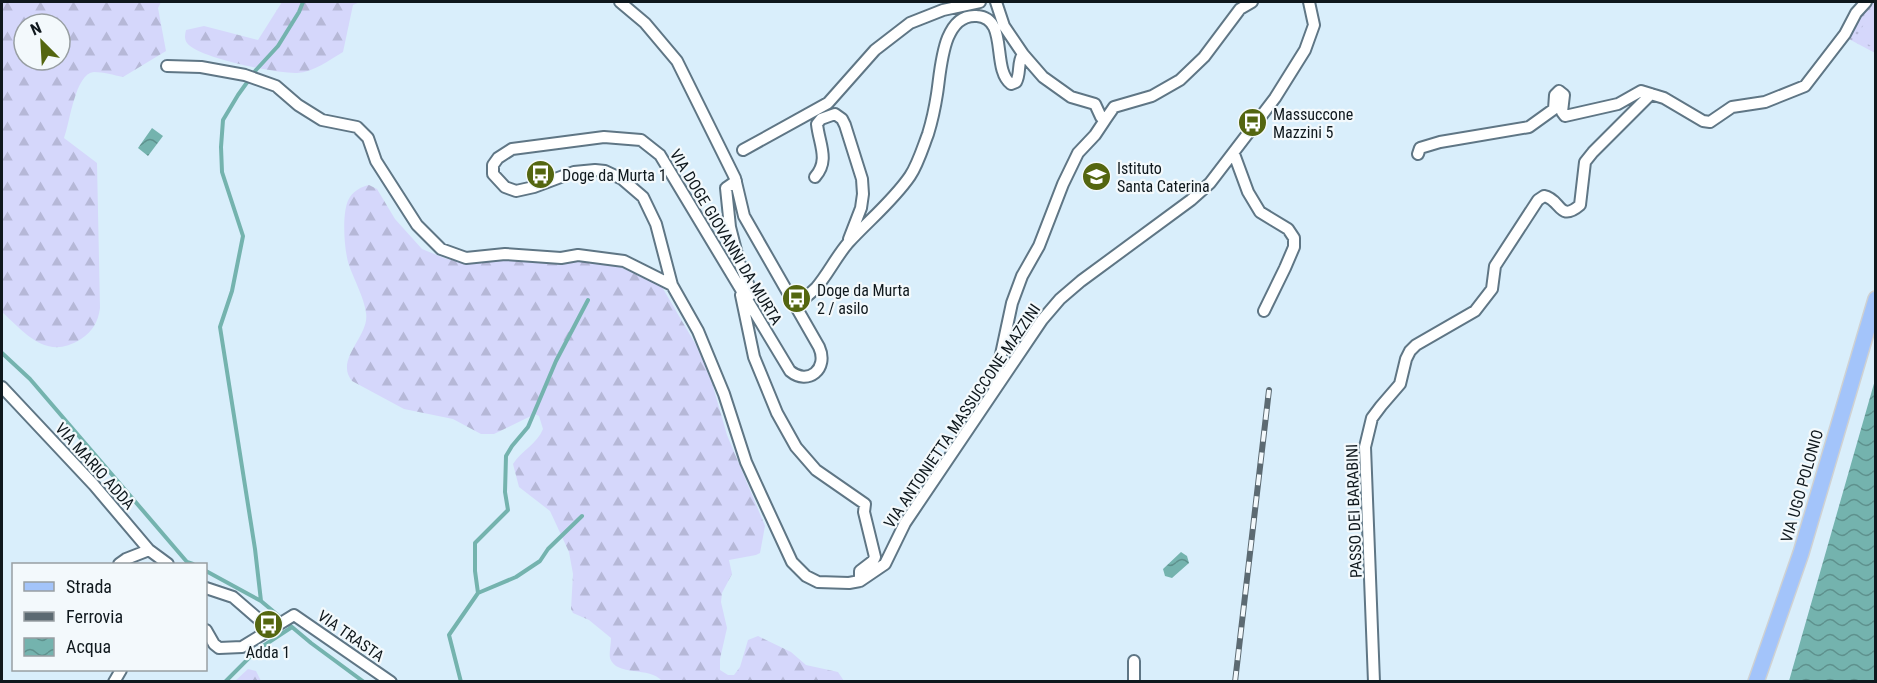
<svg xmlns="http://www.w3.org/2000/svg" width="1877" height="683" viewBox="0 0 1877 683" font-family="'Roboto Condensed',sans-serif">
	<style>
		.forest { fill: url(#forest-firs); fill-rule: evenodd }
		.park { fill: url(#park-dots) }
		.pitch { fill: #d5d7fb }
		.water { fill: url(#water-waves) }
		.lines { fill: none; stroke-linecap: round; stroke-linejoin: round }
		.stream { stroke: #74b3ae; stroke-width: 4 }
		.street-casing { stroke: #5f7685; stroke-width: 14 }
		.primary-casing { stroke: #cfd1d2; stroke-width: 18 }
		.street { stroke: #fff; stroke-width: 10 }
		.primary { stroke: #a3c4fa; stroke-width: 15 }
		.rail-casing { stroke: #5c6a72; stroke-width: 6 }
		.rail { stroke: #f3f9fc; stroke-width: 4; stroke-dasharray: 11; stroke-linecap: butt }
		.labels { text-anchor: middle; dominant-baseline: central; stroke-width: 4.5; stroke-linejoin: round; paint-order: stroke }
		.poi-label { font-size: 16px; fill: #0f181d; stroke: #f3f9fc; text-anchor: start }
		.street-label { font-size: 16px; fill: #0f181d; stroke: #f3f9fc }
	</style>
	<defs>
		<pattern id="forest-firs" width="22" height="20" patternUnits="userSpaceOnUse" patternTransform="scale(1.5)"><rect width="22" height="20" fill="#d5d7fb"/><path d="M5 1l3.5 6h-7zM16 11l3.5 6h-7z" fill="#b6b8d7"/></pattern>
		<pattern id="park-dots" width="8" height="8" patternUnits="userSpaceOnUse" patternTransform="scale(1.5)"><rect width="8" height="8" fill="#d5d7fb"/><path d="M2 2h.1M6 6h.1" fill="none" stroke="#b6b8d7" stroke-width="1.8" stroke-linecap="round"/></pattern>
		<pattern id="water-waves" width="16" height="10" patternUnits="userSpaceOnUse" patternTransform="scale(1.5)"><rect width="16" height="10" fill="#74b3ae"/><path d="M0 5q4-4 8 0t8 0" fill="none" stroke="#5e918d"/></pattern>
	</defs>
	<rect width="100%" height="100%" fill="#d9eefb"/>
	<path class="forest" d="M2,2H161L158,8L166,51L123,77C114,75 103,72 94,72C75,73 70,123 64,138L97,163L100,308C98,322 93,331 81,339C47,361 26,334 2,312ZM24,24H60V60H24Z
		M282,2H360L353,5L343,52C329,60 314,72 297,73C278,74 198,58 187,43C184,39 185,34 186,30L204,26L258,40Z
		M369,185L377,189L395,219L422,249L444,258L463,263L516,260L583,259L614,264L662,287L696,345L712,383L727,435L765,526L760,553L756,555L729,560L732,574L722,593L721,602L727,628L720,659V670L728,675H734L740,667L748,640L758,636L791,652L806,665L838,672L844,681H662C650,666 616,677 610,658C609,653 611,644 611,638L589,620L573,613L571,609L573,574L569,552L550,511L519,487L513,464C522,450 537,444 543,429L539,416L535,414L494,434H481L453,419L404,409L352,381C334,359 370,336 366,313C364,297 354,280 349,265C344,251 341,209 350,197C355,190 361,187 369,185Z
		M248,669L256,671L261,681H235Z"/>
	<path class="park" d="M1871,2H1875V53L1847,38L1859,14Z"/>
	<path class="pitch" d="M1875,5L1876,47L1875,48L1856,38Z"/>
	<path class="water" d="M152,128L163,136L148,156L138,148Z
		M1875,380V681H1789Z
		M1181,552L1187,556L1189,563L1172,578L1165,576L1163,569Z"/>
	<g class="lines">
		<path class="stream" d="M2,353L30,379L187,562L193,564
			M206,571L261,601L311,643L364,682
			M478,593L516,577L540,561L548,549L582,516
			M261,601L255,549L220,327L232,291L243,236L222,172L221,147L223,120L238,95L256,70L278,46L299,12L303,2
			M225,682L257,650L292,627
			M461,682L449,635L478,593L475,571V543L508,510L505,492L506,456L512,446L528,427L556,361L588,300"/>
		<defs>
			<path id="street" d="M620,2L645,23L677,61L735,178L744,216L819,347C829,369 808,386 790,371L660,155L641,140L604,137L512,149L498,158L493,165V174L505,187L516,191L534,187L574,172L595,170L605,171L622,179L643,197L656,224L672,285L698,331L724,394L746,462L761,495L792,562L806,576L818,582L849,583L860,581L885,564L905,523L1042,320L1060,299L1081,281L1191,200L1210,183L1275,98L1305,50L1314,25L1309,2
				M996,2L1004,26L1023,54L1043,77L1071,97L1095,104L1101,117L1105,120L1114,107L1152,96L1180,80L1204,57L1240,9L1252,2
				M167,66L201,67L245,75L276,86L298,105L322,120L357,127L368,138L376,161L417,225L441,249L466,258L505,254L561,258L578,255L624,261L672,285
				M743,150L828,103L875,50L910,23L943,10L980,2
				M1234,154L1248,192L1260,212L1288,229L1294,238V247L1285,268L1264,311
				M1418,154L1420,148L1440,142L1529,127L1554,109L1555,95L1559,91L1564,95L1562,112L1565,116L1618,104L1641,91L1664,98L1703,121L1710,122L1732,107L1765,102L1805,86L1845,34L1856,13L1866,2
				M815,177C830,160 819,144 817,124L821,119L835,114L842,119L845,125L862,179L863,194L861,208L849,239
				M736,181L726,188L730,227L739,262L751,291L750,295L745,298
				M741,295L754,357L777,413L796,447L816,470L865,504L864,512L875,557L873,561L860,571V581
				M796,306C802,300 810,294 816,288C828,274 836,257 848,243C868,221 893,201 910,176C918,164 923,147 928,134C932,121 935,107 937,94C941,70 942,13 977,16C1009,18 991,69 1011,84L1016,82C1021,73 1017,63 1023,54
				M2,387L94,485L149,550L168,564
				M994,387L1012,303L1022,276L1039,246L1063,184L1078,153L1095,135L1105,120
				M119,564L126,559L149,550
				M206,588L233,597L270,629
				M206,630L214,644L219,648L242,647L294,615L391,682
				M114,682L121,670
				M1134,682V661
				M1374,682L1365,447L1372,418L1381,406L1400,384L1406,359L1410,351L1416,345L1475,311L1492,289L1495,266L1538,200L1544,196C1561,199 1559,223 1580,205L1585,162L1593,152L1651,94"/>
			<path id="primary" d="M1756,682L1801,553L1876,299"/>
		</defs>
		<use href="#street" class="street-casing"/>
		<use href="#primary" class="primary-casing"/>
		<use href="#street" class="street"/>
		<use href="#primary" class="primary"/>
		<defs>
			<path id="rail" d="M1235,682L1269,390"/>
		</defs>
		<use href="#rail" class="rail-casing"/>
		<use href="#rail" class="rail"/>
	</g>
	<defs>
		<symbol id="bus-disc" viewBox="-11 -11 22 22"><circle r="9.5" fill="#546610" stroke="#f3f9fc"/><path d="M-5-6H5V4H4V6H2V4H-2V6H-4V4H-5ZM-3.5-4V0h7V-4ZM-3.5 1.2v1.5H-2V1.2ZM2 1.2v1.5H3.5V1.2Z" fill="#fff"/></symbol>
		<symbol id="school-disc" viewBox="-11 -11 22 22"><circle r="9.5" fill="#546610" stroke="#f3f9fc"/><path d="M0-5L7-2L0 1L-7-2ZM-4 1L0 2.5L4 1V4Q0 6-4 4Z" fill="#fff"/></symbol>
	</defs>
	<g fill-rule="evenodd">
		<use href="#bus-disc" x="1236" y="106" width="33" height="33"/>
		<use href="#bus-disc" x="524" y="158" width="33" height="33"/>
		<use href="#school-disc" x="1080" y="160" width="33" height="33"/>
		<use href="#bus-disc" x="780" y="282" width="33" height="33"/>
		<use href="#bus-disc" x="252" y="608" width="33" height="33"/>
	</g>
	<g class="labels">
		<g class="poi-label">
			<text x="1273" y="114">Massuccone<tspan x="1273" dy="18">Mazzini 5</tspan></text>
			<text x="1117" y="168">Istituto<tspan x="1117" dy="18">Santa Caterina</tspan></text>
			<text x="562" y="175">Doge da Murta 1</text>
			<text x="817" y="290">Doge da Murta<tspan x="817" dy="18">2 / asilo</tspan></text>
			<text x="268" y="652" text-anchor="middle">Adda 1</text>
		</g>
		<g class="street-label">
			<text transform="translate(726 237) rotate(59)">VIA DOGE GIOVANNI DA MURTA</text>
			<text transform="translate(962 416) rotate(-56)">VIA ANTONIETTA MASSUCCONE MAZZINI</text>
			<text transform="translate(95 466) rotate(48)">VIA MARIO ADDA</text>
			<text transform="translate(1802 486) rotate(-74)">VIA UGO POLONIO</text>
			<text transform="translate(1354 511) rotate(-92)">PASSO DEI BARABINI</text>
			<text transform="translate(351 636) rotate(35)">VIA TRASTA</text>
		</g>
	</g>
	<rect width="1877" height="683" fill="none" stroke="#0f181d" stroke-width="6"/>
	<rect x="12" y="563" width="195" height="108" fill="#f3f9fc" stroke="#989fa3" stroke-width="1.5"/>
	<rect x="24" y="582" width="30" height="9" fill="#a3c4fa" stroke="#989fa3" stroke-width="1.5"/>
	<text x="66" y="593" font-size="18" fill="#0f181d">Strada</text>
	<rect x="24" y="612" width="30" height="9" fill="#5c6a72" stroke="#989fa3" stroke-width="1.5"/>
	<text x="66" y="623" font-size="18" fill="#0f181d">Ferrovia</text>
	<rect x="24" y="638" width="30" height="18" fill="url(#water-waves)" stroke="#989fa3" stroke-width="1.5"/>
	<text x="66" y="653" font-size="18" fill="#0f181d">Acqua</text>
	<g transform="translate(42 42) rotate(336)"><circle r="28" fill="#f3f9fc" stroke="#989fa3" stroke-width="1.5"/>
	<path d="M0-4.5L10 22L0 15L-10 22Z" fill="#546610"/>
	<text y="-9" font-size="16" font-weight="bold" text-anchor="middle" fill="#0f181d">N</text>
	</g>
</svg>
